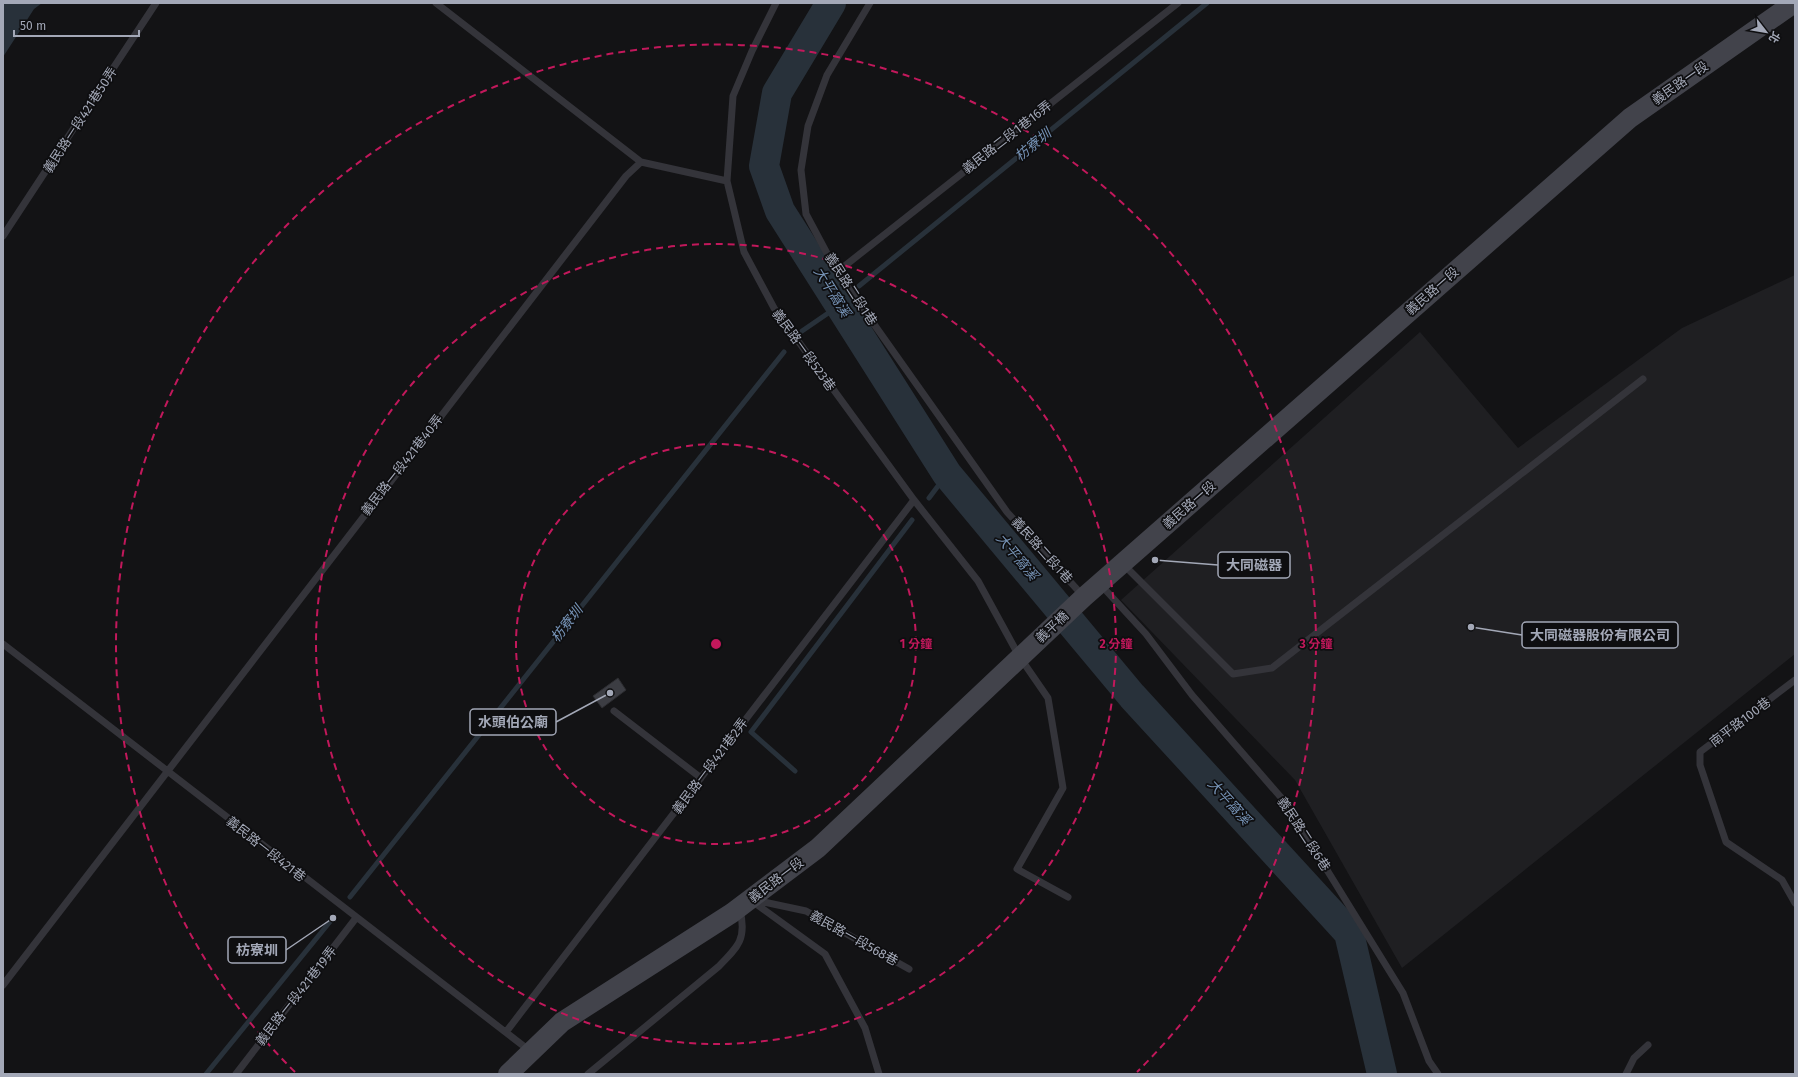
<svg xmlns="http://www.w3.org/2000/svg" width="1798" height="1077" viewBox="0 0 1798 1077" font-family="'Fira Sans','Noto Sans TC',sans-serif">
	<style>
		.built { fill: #1f1f22 }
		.water { fill: #28313a }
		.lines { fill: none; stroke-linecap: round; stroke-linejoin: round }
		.stream { stroke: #28313a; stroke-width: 5 }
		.river { stroke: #28313a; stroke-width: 30 }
		.building { fill: #3c3d43; stroke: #2d2d31 }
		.lane { stroke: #34343a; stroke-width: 7 }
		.secondary { stroke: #42434b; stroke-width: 20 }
		.ring { fill: none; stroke: #c2185b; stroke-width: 2; stroke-dasharray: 7 5 }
		.labels { text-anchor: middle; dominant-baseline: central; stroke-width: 3.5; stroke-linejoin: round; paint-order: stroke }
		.street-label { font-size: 13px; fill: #a3a8b7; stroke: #0e0e10 }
		.water-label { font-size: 14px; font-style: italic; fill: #7693b6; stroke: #0e0e10 }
		.centre { fill: #c2185b; stroke: #0e0e10; stroke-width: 2 }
		.ring-label { font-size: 12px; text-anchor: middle; font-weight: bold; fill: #c2185b; stroke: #0e0e10; stroke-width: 3.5; stroke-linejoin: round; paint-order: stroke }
		.leader { fill: none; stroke: #a3a8b7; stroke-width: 1.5 }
		.callout-dot { fill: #a3a8b7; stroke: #0e0e10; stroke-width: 1.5 }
		.callout { fill: #0e0e10; stroke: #a3a8b7; stroke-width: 1.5 }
		.callout-label { font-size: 14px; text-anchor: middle; font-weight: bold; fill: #a3a8b7 }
	</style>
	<rect width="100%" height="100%" fill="#131315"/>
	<path class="built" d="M1795,275V654L1402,968L1295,780L1121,600L1420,332L1518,448L1682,328Z"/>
	<path class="water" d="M3,3H42L34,9L3,57Z"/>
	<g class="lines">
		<path class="stream" d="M859,286L1207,3
			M802,331L840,305
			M929,498L947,474
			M795,771L751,732L912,520
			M350,897L784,352
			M206,1074L333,918"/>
		<path class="river" d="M831,3L777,93L764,166L780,211L947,474L1132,696L1349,933L1382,1074"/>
	</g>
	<path class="building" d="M618,678L626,690L602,708L593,696Z"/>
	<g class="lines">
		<path class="lane" d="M436,3L641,162L727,181
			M776,3L752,51L733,96L727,181L744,252L774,308L914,500L978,581L1019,656L1048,698L1063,788L1017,869L1068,897
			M870,3L827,75L808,126L801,170L806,214L837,272L1007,512L1084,597
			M3,236L156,3
			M837,272L1178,3
			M1123,564L1233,674L1272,668L1643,379
			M1100,584L1146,634L1192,695L1285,802L1403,993L1429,1061L1438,1074
			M3,644L530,1051
			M1795,680L1700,752V765L1726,842L1782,880L1795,903
			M614,711L701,778
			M754,900L806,911L909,969
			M752,901L825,954L865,1028L879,1074
			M3,985L626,176L641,162
			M506,1032L914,500
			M236,1074L356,918
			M588,1074L718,967C738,947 747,939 740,910
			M1626,1074L1634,1058L1648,1045"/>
		<path class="secondary" d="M508,1074L562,1022L732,913L818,848L1084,597L1630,118L1794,3"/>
	</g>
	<g class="ring">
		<circle cx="716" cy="644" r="200"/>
		<circle cx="716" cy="644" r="400"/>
		<path d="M295 1072A600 600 0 1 1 1137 1072"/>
	</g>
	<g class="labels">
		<g class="street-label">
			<text transform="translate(1680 83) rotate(-35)">義民路一段</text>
			<text transform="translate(80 120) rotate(-57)">義民路一段421巷50弄</text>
			<text transform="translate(1007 137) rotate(-38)">義民路二段1巷16弄</text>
			<text transform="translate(851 289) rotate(57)">義民路二段1巷</text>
			<text transform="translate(1432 291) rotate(-41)">義民路一段</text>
			<text transform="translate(804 350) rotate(54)">義民路一段523巷</text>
			<text transform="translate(402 465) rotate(-52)">義民路一段421巷40弄</text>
			<text transform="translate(1189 505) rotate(-41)">義民路一段</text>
			<text transform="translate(1042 550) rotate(48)">義民路二段1巷</text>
			<text transform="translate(1052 627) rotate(-43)">義平橋</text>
			<text transform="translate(1740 722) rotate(-37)">南平路100巷</text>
			<text transform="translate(710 766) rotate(-53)">義民路一段421巷2弄</text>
			<text transform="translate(1304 834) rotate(57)">義民路二段6巷</text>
			<text transform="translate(266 849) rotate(38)">義民路一段421巷</text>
			<text transform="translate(776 880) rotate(-37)">義民路一段</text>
			<text transform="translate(854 938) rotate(29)">義民路一段568巷</text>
			<text transform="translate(296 996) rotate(-52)">義民路一段421巷19弄</text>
		</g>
		<g class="water-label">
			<text transform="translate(1033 145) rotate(-39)">枋寮圳</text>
			<text transform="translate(832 292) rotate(58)">大平窩溪</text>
			<text transform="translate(1017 557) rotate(50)">大平窩溪</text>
			<text transform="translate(567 624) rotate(-52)">枋寮圳</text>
			<text transform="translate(1229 802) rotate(48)">大平窩溪</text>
		</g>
	</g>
	<circle cx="716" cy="644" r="6" class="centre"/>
	<g class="ring-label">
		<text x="916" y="648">1 分鐘</text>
		<text x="1116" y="648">2 分鐘</text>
		<text x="1316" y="648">3 分鐘</text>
	</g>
	<path class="leader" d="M1155 560L1218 565M1471 627L1522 635M610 693L556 722M333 918L286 950"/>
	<g class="callout-dot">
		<circle cx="1155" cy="560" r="4"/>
		<circle cx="1471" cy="627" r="4"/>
		<circle cx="610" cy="693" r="4"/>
		<circle cx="333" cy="918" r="4"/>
	</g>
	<g class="callout">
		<rect x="1218" y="552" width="72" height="26" rx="4"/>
		<rect x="1522" y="622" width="156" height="26" rx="4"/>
		<rect x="470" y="709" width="86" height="26" rx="4"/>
		<rect x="228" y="937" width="58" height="26" rx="4"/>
	</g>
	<g class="callout-label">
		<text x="1254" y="570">大同磁器</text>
		<text x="1600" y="640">大同磁器股份有限公司</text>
		<text x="513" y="727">水頭伯公廟</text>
		<text x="257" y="955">枋寮圳</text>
	</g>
	<rect width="1798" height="1077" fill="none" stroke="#a3a8b7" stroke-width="8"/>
	<g transform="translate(1766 32) rotate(121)" stroke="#0e0e10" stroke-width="3" paint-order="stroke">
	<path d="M0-3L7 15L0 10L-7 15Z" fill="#a3a8b7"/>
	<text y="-6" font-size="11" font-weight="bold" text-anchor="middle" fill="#a3a8b7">北</text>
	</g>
	<path d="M14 30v6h125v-6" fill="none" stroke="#a3a8b7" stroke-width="2"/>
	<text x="20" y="30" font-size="12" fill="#a3a8b7" stroke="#0e0e10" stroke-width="3" paint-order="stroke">50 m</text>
</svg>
